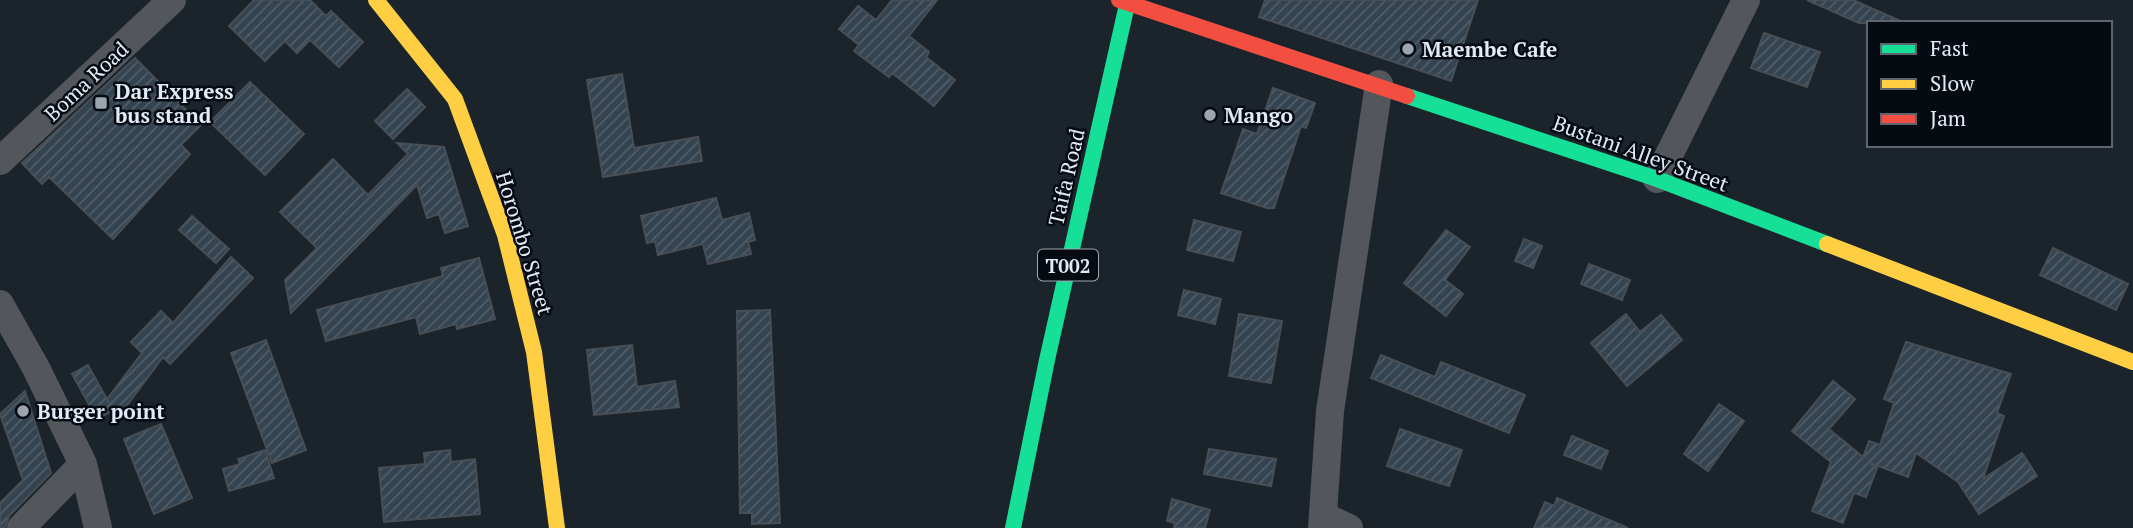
<svg xmlns="http://www.w3.org/2000/svg" width="2133" height="528" viewBox="0 0 2133 528" font-family="'PT Serif',serif">
	<style>
		.building { fill: url(#building-hatch); stroke: #484e55; stroke-width: 2 }
		.lines { fill: none; stroke-linecap: round; stroke-linejoin: round }
		.street { stroke: #53575b; stroke-width: 28 }
		.fast { stroke: #16e098; stroke-width: 16 }
		.slow { stroke: #ffcf43; stroke-width: 16 }
		.jam { stroke: #f24e42; stroke-width: 16 }
		.poi-dot { fill: #9ca4af; stroke: #060b12; stroke-width: 2.5 }
		.labels { text-anchor: middle; dominant-baseline: central; stroke-width: 5; stroke-linejoin: round; paint-order: stroke }
		.shield { fill: #060b12; stroke: #9fa7b2; stroke-width: 2 }
		.shield-label { font-size: 19px; font-weight: bold; fill: #e1eaf6 }
		.poi-label { font-size: 21px; font-weight: bold; fill: #e1eaf6; stroke: #060b12; text-anchor: start }
		.street-label { font-size: 21px; fill: #e1eaf6; stroke: #060b12 }
	</style>
	<defs>
		<pattern id="building-hatch" width="6" height="6" patternUnits="userSpaceOnUse" patternTransform="scale(1.75)"><rect width="6" height="6" fill="#344350"/><path d="M-1 1l2-2M0 6l6-6M5 7l2-2" fill="none" stroke="#515e6a"/></pattern>
	</defs>
	<rect width="100%" height="100%" fill="#1b232b"/>
	<path class="building" d="M254,0H310L326,16L331,11L363,42L339,67L310,40L297,53L285,41L265,61L229,26Z
		M892,0H937L909,36L929,52L926,57L955,80L934,106L892,73L889,77L854,51L859,45L839,29L858,6L876,20Z
		M1265,0H1478L1451,81L1259,17Z
		M1807,0H1853L1905,23H1859Z
		M1764,33L1820,52L1807,87L1751,68Z
		M135,58L201,125L181,145L190,154L113,239L49,177L42,184L22,163Z
		M622,74L634,148L698,137L702,161L603,177L587,80Z
		M250,82L304,134L265,175L210,122Z
		M1273,88L1315,103L1306,128L1301,126L1274,208H1267L1221,193L1243,129L1257,134Z
		M407,89L425,107L393,139L375,121Z
		M397,143L444,147L468,226L445,233L439,214L427,218L417,185L291,313L285,280L317,248L280,212L333,159L368,195L408,154Z
		M716,198L722,220L749,213L755,240L748,242L751,254L708,264L703,244L658,255L655,241L647,243L641,216Z
		M192,216L229,249L216,263L179,230Z
		M1194,220L1241,232L1233,261L1187,250Z
		M1446,230L1470,247L1445,280L1463,294L1446,316L1404,283Z
		M1524,239L1542,246L1533,268L1515,261Z
		M2053,248L2128,284L2116,310L2040,275Z
		M231,257L253,278L170,364L163,357L116,420L112,411L97,419L72,374L88,365L109,403L107,399L142,353L131,342L161,311L173,323Z
		M479,258L495,319L457,329L456,324L420,334L416,317L326,341L317,310L443,276L441,268Z
		M1589,264L1630,280L1622,300L1581,284Z
		M1184,290L1221,299L1215,324L1178,315Z
		M770,310L780,523L752,524V513H740L737,311Z
		M1239,314L1282,321L1271,383L1229,376Z
		M1626,314L1640,332L1661,315L1682,340L1627,386L1591,343Z
		M266,340L306,450L272,463L231,353Z
		M1906,342L2011,374L1997,413L2004,416L1983,479L2022,453L2037,476L1979,514L1958,482L1916,453L1908,477L1870,463L1877,468L1866,497L1854,493L1843,523L1812,511L1831,462L1792,431L1833,381L1855,399L1829,429L1863,457L1869,441L1880,445L1894,403L1884,399Z
		M632,345L637,387L675,381L679,407L594,415L587,350Z
		M1381,355L1435,377L1441,362L1525,395L1509,433L1371,378Z
		M25,391L51,473L9,516L5,528H0V503L23,480L0,414Z
		M1719,404L1744,421L1708,471L1684,454Z
		M161,424L192,498L154,514L124,439Z
		M1400,429L1462,450L1449,486L1387,466Z
		M1572,436L1608,451L1601,469L1564,455Z
		M1209,449L1276,459L1271,486L1204,474Z
		M265,450L274,478L229,491L223,469L240,464L238,459Z
		M450,450L451,462L475,459L480,514L384,522L379,468L425,464L424,453Z
		M1557,498L1628,528H1534L1545,502L1554,506Z
		M1172,499L1210,510L1205,528H1174L1175,523L1167,521Z"/>
	<g class="lines">
		<path class="street" d="M0,161L172,0
			M1657,179L1746,0
			M0,304L36,368L83,464L98,528
			M1323,516L1349,528
			M21,528L83,464
			M1322,528L1330,411L1379,84"/>
		<path class="fast" d="M1407,96L1657,179L1827,244
			M1013,528L1047,360L1128,0"/>
		<path class="slow" d="M376,0L455,99L505,235L534,352L557,528
			M1827,244L2133,362"/>
		<path class="jam" d="M1119,0L1407,96"/>
	</g>
	<g class="poi-dot">
		<circle cx="1408" cy="49" r="7"/>
		<rect x="94" y="96" width="14" height="14" rx="3.5"/>
		<circle cx="1210" cy="115" r="7"/>
		<circle cx="23" cy="411" r="7"/>
	</g>
	<g class="labels">
		<rect class="shield" x="1038" y="249.5" width="60" height="31" rx="5"/>
		<g class="shield-label">
			<text x="1068" y="265">T002</text>
		</g>
		<g class="poi-label">
			<text x="1422" y="49">Maembe Cafe</text>
			<text x="115" y="91">Dar Express<tspan x="115" dy="24">bus stand</tspan></text>
			<text x="1224" y="115">Mango</text>
			<text x="37" y="411">Burger point</text>
		</g>
		<g class="street-label">
			<text transform="translate(86 81) rotate(-43)">Boma Road</text>
			<text transform="translate(1641 153) rotate(20)">Bustani Alley Street</text>
			<text transform="translate(1066 177) rotate(-77)">Taifa Road</text>
			<text transform="translate(525 243) rotate(73)">Horombo Street</text>
		</g>
	</g>
	<rect x="1867" y="21" width="245" height="126" fill="#060b12" stroke="#5e646d" stroke-width="2"/>
	<rect x="1881" y="44" width="35" height="10" fill="#16e098" stroke="#5e646d" stroke-width="2"/>
	<text x="1930" y="56" font-size="21" fill="#e1eaf6">Fast</text>
	<rect x="1881" y="79" width="35" height="10" fill="#ffcf43" stroke="#5e646d" stroke-width="2"/>
	<text x="1930" y="91" font-size="21" fill="#e1eaf6">Slow</text>
	<rect x="1881" y="114" width="35" height="10" fill="#f24e42" stroke="#5e646d" stroke-width="2"/>
	<text x="1930" y="126" font-size="21" fill="#e1eaf6">Jam</text>
</svg>
